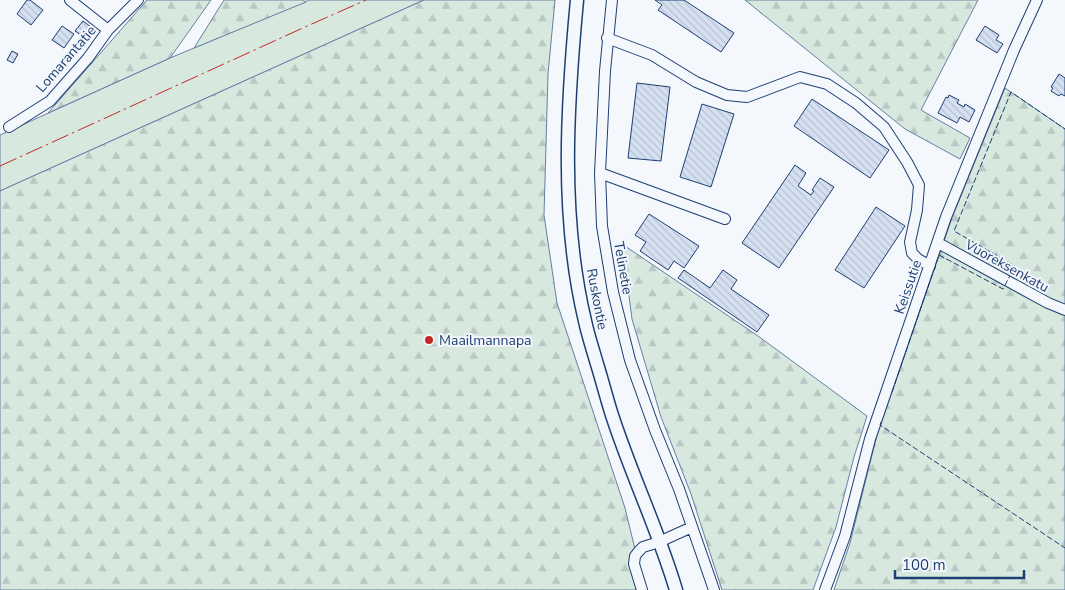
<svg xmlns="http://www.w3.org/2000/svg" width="1065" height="590" viewBox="0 0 1065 590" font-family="'Nunito Sans',sans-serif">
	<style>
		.green { fill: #d7e8df; stroke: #687fa3 }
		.forest { fill: url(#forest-firs); stroke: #687fa3 }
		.building { fill: url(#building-back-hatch); stroke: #1d3f73 }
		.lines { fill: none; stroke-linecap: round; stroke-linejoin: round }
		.minor-casing { stroke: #1d3f73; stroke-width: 12 }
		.major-casing { stroke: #1d3f73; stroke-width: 15 }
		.minor { stroke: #f4f7fb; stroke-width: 10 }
		.major { stroke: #f4f7fb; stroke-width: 12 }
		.fence { stroke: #1d3f73; stroke-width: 1; stroke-dasharray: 6 2.5; stroke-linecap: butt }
		.power { stroke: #c62828; stroke-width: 1; stroke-dasharray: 18 4 2.5 4; stroke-linecap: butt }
		.poi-dot { fill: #c62828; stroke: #f4f7fb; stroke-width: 2 }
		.labels { text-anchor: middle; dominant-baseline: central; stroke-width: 4; stroke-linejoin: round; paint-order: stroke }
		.street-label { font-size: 14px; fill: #1d3f73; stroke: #f4f7fb }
		.poi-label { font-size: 14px; fill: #1d3f73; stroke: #f4f7fb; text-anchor: start }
	</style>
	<defs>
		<pattern id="forest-firs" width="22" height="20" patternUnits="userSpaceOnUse" patternTransform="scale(1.25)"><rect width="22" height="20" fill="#d7e8df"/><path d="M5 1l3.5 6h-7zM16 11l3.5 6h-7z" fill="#b8c8c3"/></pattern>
		<pattern id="building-back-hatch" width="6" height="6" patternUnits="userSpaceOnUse" patternTransform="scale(1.25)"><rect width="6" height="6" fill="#d5e0f0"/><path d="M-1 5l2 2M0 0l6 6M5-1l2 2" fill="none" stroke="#b6c1d1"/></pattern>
	</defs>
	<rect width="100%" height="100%" fill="#f4f7fb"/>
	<path class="green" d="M309,0H424L0,191V135L170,58Z"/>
	<path class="forest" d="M147,0H211L170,58L48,113Z
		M224,0H303L306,2L194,48Z
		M424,0H555L548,74L544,215L557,303L625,508L645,590H0V191Z
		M745,0H978L921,110L970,138L960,159L905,129Z
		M1005,88L1065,129V590H834L850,543L877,435L952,218Z
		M622,244L758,336L867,416L854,457L836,527L813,590H722L691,494L661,417L632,319Z"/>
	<path class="building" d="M27,0H30L43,10L31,25L17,14Z
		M655,0H684L734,33L721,52L658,10L662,5Z
		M83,21L91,27L84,37L75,31Z
		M62,26L74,34L64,48L52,40Z
		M985,26L999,35L996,40L1003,44L997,53L976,40Z
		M12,51L18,54L13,63L7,60Z
		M1059,74L1065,78V96L1061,94L1059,96L1051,91L1053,88L1051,87Z
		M637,83L670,87L661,161L628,158Z
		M949,95L959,100L957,103L964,107L965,104L975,110L969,122L960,117L957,123L938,113L946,97L948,98Z
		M812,99L889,150L870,178L794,126Z
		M702,104L734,114L711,187L680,177Z
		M795,165L806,173L798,186L811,195L814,191L812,190L820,178L834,187L779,268L742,243Z
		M876,207L905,226L864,288L835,270Z
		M649,214L699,246L684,268L674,261L668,270L640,251L646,242L635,235Z
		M684,270L710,288L723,270L737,280L731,289L769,315L757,332L678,278Z"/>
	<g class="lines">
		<defs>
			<path id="minor" d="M70,0L108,30
				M612,0L605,71L600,173L602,226L613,292L630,360L655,430L679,489L714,590
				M607,38L652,55L696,82L727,95L747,97L800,77L827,84L856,103L884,127L907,162L919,185L917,210L910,242L912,253L918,259L930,266
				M9,127L50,101L88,58L108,30L138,0
				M600,173L725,219
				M938,243L1048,303L1065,310
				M642,590L634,564L635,556L639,551L643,547L659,542L692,527
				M825,590L845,536L870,439L946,217L1014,50L1037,0"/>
			<path id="major" d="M577,0C567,106 560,216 585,321C588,335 593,350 597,364C602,380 606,396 611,412C630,472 658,529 676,590"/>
		</defs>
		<use href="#minor" class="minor-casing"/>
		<use href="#major" class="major-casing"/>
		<use href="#minor" class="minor"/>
		<use href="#major" class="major"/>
		<path class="fence" d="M892,392L939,255L1003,289L1015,266L954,231L1011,92L1065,129
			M881,422L880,425L1065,548"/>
		<path class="power" d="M0,166L305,27L366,0"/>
	</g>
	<circle class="poi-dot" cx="429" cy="340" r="5"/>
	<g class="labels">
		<g class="street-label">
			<text transform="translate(66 59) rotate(-49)">Lomarantatie</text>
			<text transform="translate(1007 266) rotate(29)">Vuoreksenkatu</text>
			<text transform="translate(623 268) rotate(80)">Telinetie</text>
			<text transform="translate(908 287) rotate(-71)">Keissutie</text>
			<text transform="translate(597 299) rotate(79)">Ruskontie</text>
		</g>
		<g class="poi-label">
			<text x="439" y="340">Maailmannapa</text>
		</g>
	</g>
	<path d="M895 570v8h129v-8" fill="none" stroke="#1d3f73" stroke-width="2.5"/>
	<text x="902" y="570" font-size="15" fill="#1d3f73" stroke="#f4f7fb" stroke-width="4" paint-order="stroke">100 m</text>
</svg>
